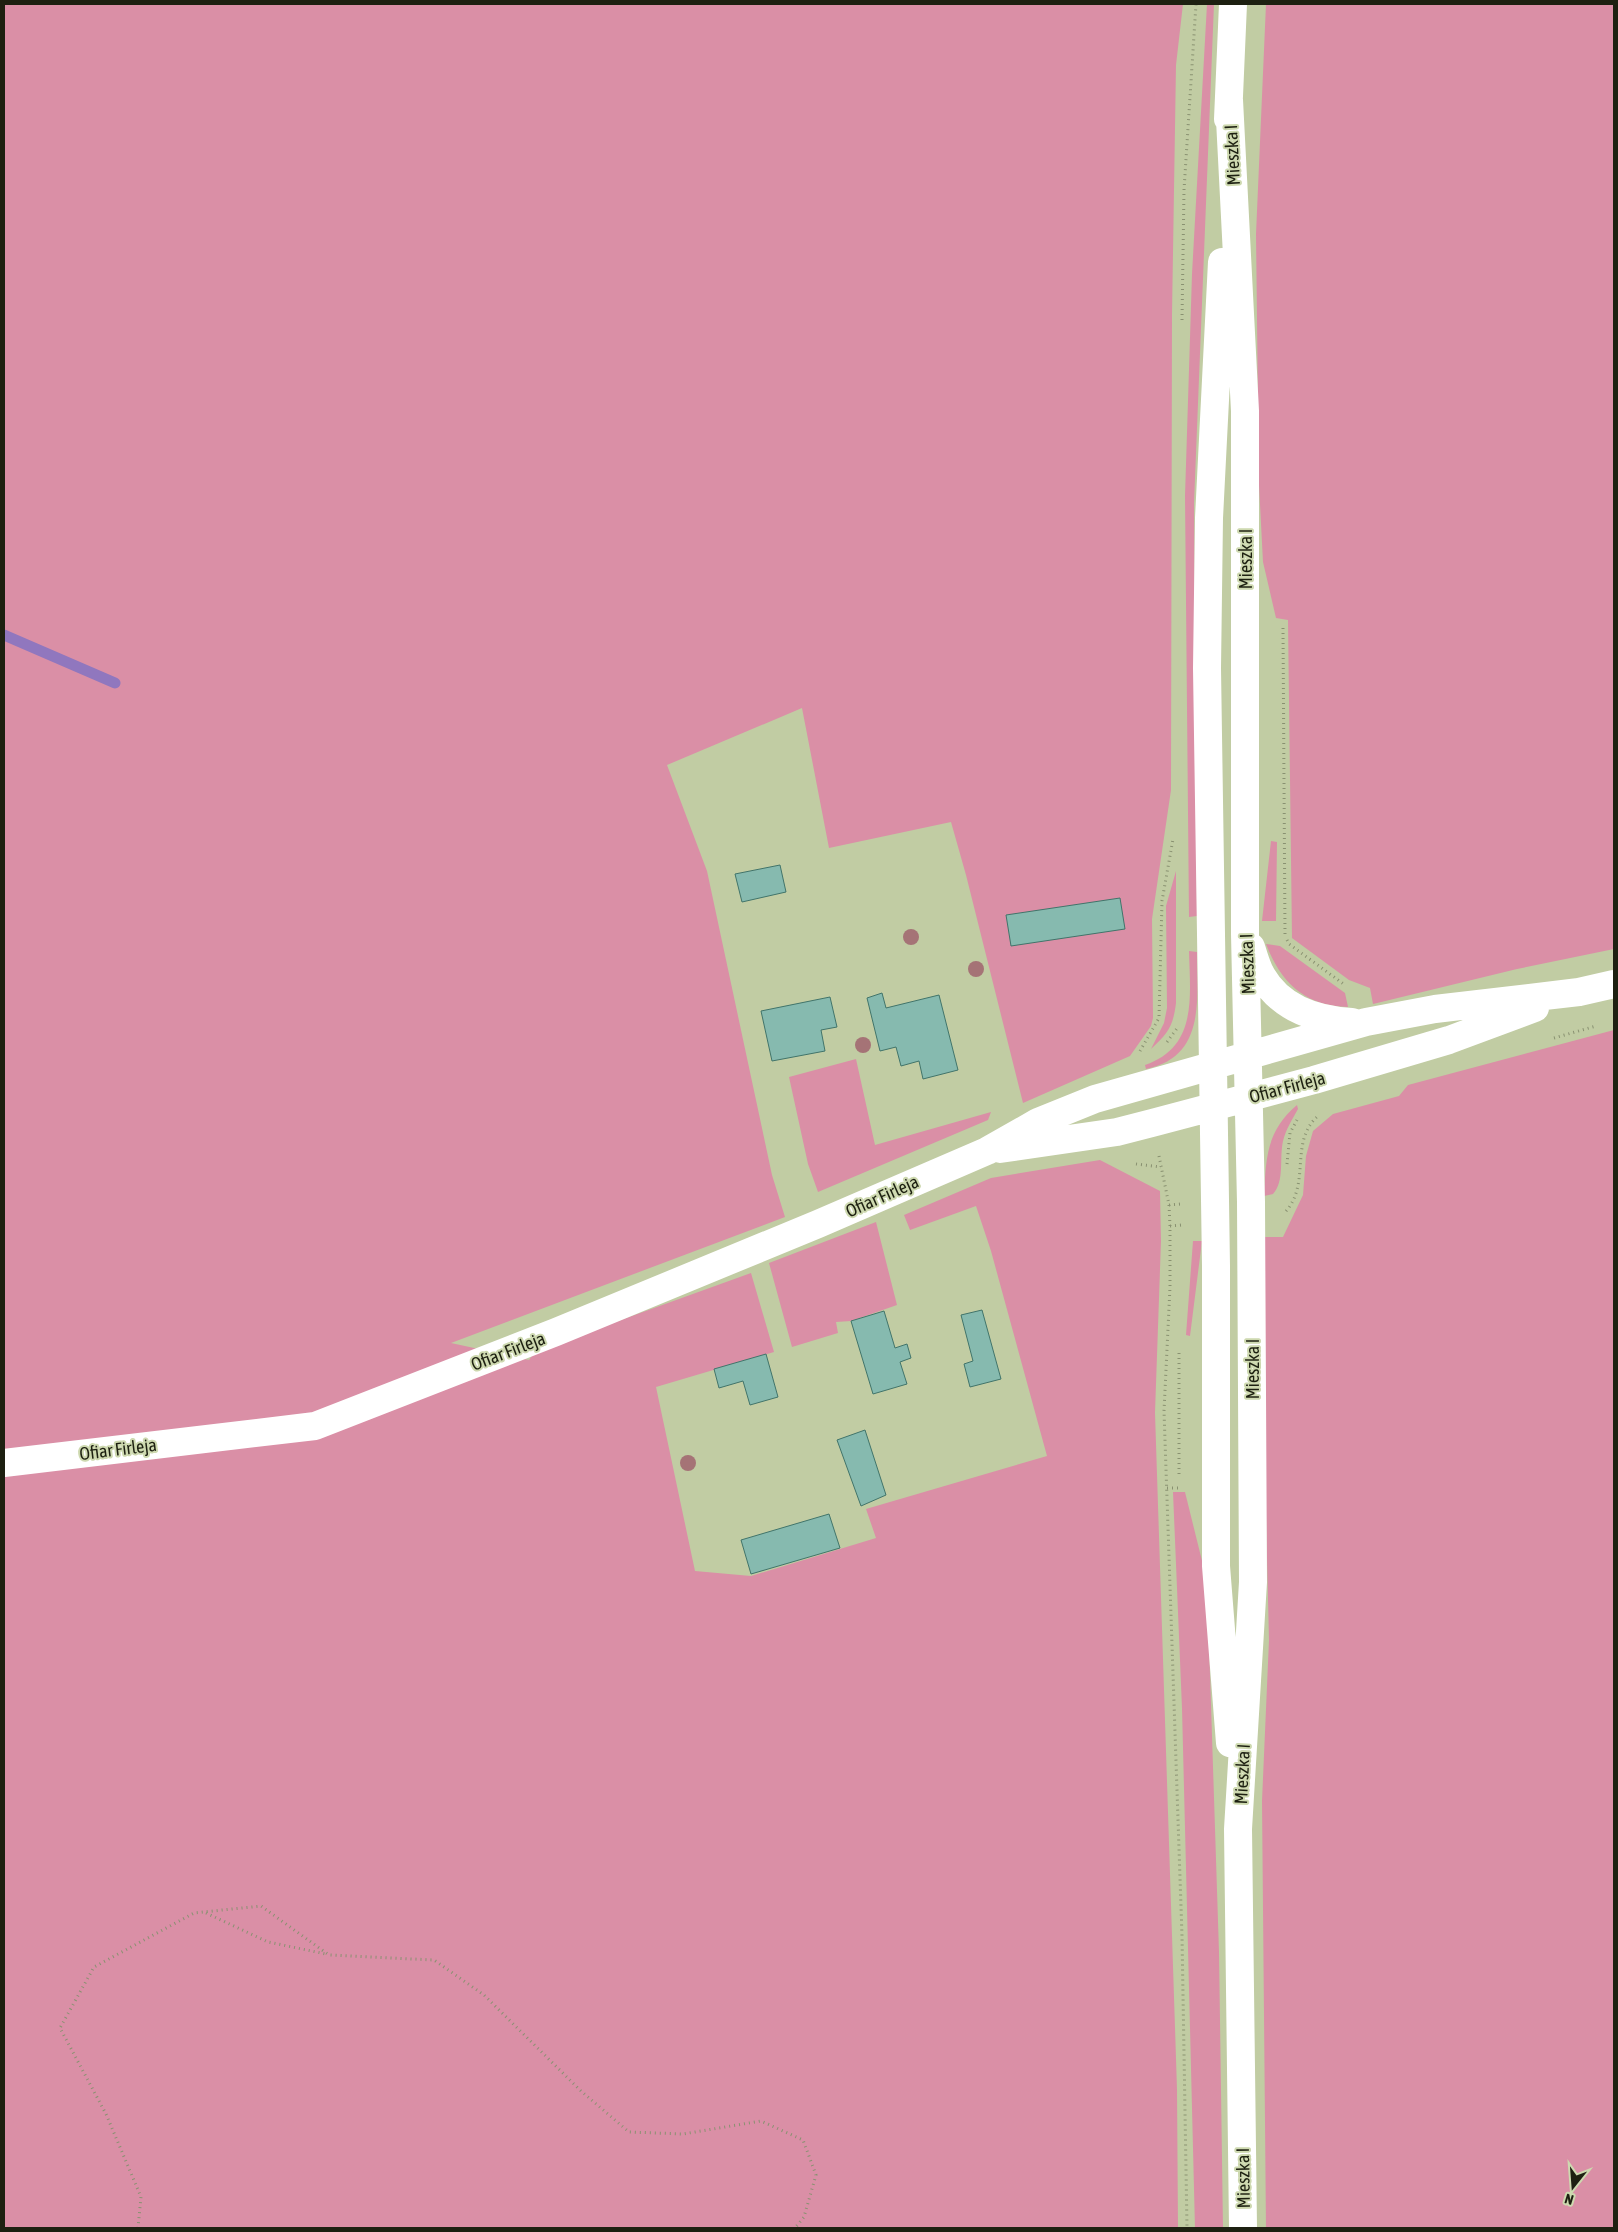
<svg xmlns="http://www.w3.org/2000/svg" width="1618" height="2232" viewBox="0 0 1618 2232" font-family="'Asap Condensed',sans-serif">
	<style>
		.green { fill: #da8fa6 }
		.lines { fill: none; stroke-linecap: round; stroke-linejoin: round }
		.stream { stroke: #9077be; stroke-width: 11 }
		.building { fill: #86baaf; stroke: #41746a }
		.path { stroke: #899171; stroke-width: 3; stroke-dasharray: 1 4; stroke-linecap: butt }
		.minor { stroke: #fff; stroke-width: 28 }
		.tree { fill: #a57376 }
		.labels { text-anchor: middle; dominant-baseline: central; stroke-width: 4; stroke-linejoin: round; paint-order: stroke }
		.street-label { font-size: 18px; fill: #1d2011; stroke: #ced9b0 }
	</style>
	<rect width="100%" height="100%" fill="#c1cca3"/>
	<path class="green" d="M4,4H1183L1176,65L1172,315L1171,790L1152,919L1153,1018L1151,1026L1130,1056L1023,1103L966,875L951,822L829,848L802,708L667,765L707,871L772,1175L785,1217L451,1343L529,1360L535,1351L751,1273L774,1352L656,1387L695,1571L751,1576L876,1538L866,1509L1047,1456L991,1251L976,1206L910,1230L904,1215L991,1178L1100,1160L1160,1191L1161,1241L1155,1413L1177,2089L1178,2228H4Z
		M1207,4H1214L1194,503L1197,916L1189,917L1185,496L1192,274Z
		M1266,4H1614V949L1517,969L1373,1004L1370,988L1349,980L1292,938L1288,620L1276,618L1263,562L1259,485L1256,234Z
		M1271,841L1277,842L1276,921H1262Z
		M1176,871V1003C1173,1027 1168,1033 1151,1049L1164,1023L1167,1008L1166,906Z
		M1266,944L1280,946L1345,993L1348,1007C1305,1006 1281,983 1266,944Z
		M1189,951L1197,952C1197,999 1206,1057 1146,1069L1145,1065C1198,1047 1190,996 1189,951Z
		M1614,1030V2228H1266L1262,1801L1269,1640L1265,1474L1264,1237H1283L1303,1195L1306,1156L1313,1131L1333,1114L1399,1096L1408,1085Z
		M856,1059L875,1145L991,1112L988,1120L818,1192L808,1164L789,1077Z
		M1297,1105L1298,1109C1292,1120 1286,1129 1283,1141C1279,1159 1285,1181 1273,1194L1264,1196C1266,1159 1266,1131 1297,1105Z
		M876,1222L897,1305L851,1321L836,1322L838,1333L792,1347L769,1263Z
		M1193,1241H1202L1190,1336L1186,1335Z
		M1173,1492H1185L1207,1581L1219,1952L1223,2228H1195L1182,1708Z"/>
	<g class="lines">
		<path class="stream" d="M4,635L115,683"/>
	</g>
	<path class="building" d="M780,865L786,892L742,902L735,874Z
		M1120,898L1125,929L1011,946L1006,915Z
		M882,993L886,1008L939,995L958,1070L923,1079L919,1061L901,1066L896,1047L880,1051L867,998Z
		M830,997L837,1027L821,1030L825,1051L772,1061L761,1011Z
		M982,1310L1001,1379L970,1387L964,1364L973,1361L961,1315Z
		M884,1311L895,1348L907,1344L911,1358L900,1362L907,1384L873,1394L851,1321Z
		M766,1354L778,1397L750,1405L743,1381L719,1388L714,1369Z
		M865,1430L886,1495L861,1506L837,1440Z
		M829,1514L840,1548L751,1574L741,1540Z"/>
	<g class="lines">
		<path class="path" d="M1182,320L1184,190L1196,4
			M1283,628L1285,934
			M1287,940L1289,944L1345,985
			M1554,1038L1596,1026
			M1167,1042L1178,1027
			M1140,1051L1159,1018L1162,901L1173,839
			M1159,1156L1169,1205L1170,1226V1287L1164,1411L1182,1936L1187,2228
			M1136,1164L1161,1167
			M1287,1164L1290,1133L1297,1120
			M1169,1205L1181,1204
			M1286,1211C1311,1183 1289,1141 1318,1116
			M1170,1226L1182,1225
			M1179,1474V1353
			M1167,1488H1179V1486
			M206,1913L268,1942L326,1954
			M138,2228L141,2197L106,2114L60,2028L94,1967L194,1913L261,1906L329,1955L434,1960L484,1995L581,2091L629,2132L683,2134L761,2121L803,2140L816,2175L804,2217L795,2228"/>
		<path class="minor" d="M1229,100L1245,411V934L1251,1202L1253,1582L1238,1829L1243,2228
			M1228,119L1233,4
			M1222,262L1209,518L1207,668L1216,1266V1566L1230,1743
			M1251,947C1254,957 1257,968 1262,976C1281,1009 1317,1020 1352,1022
			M1000,1149L1117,1132L1152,1123L1314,1080L1449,1040L1535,1008
			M4,1463L315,1426L556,1332L818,1224L987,1151L1038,1122L1095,1099L1366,1022L1435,1009L1579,992L1614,984"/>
	</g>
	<g class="tree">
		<circle cx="911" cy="937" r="8"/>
		<circle cx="976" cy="969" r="8"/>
		<circle cx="863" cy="1045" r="8"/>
		<circle cx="688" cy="1463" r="8"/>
	</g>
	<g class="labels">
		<g class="street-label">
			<text transform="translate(1232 155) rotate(-93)">Mieszka I</text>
			<text transform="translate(1245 559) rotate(-90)">Mieszka I</text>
			<text transform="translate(1247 964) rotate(-92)">Mieszka I</text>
			<text transform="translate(1287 1087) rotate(-15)">Ofiar Firleja</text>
			<text transform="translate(882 1196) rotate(-24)">Ofiar Firleja</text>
			<text transform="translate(508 1351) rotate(-21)">Ofiar Firleja</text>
			<text transform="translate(1252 1369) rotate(-90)">Mieszka I</text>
			<text transform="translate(118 1449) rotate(-7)">Ofiar Firleja</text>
			<text transform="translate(1242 1774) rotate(-87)">Mieszka I</text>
			<text transform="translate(1243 2178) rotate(-91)">Mieszka I</text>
		</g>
	</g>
	<rect width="1618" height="2232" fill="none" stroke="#1d2011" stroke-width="10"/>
	<g transform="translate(1573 2187) rotate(197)" stroke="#ced9b0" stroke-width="4" paint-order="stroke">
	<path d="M0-4L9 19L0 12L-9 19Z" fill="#1d2011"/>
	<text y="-8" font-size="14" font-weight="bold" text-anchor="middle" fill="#1d2011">N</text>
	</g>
</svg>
